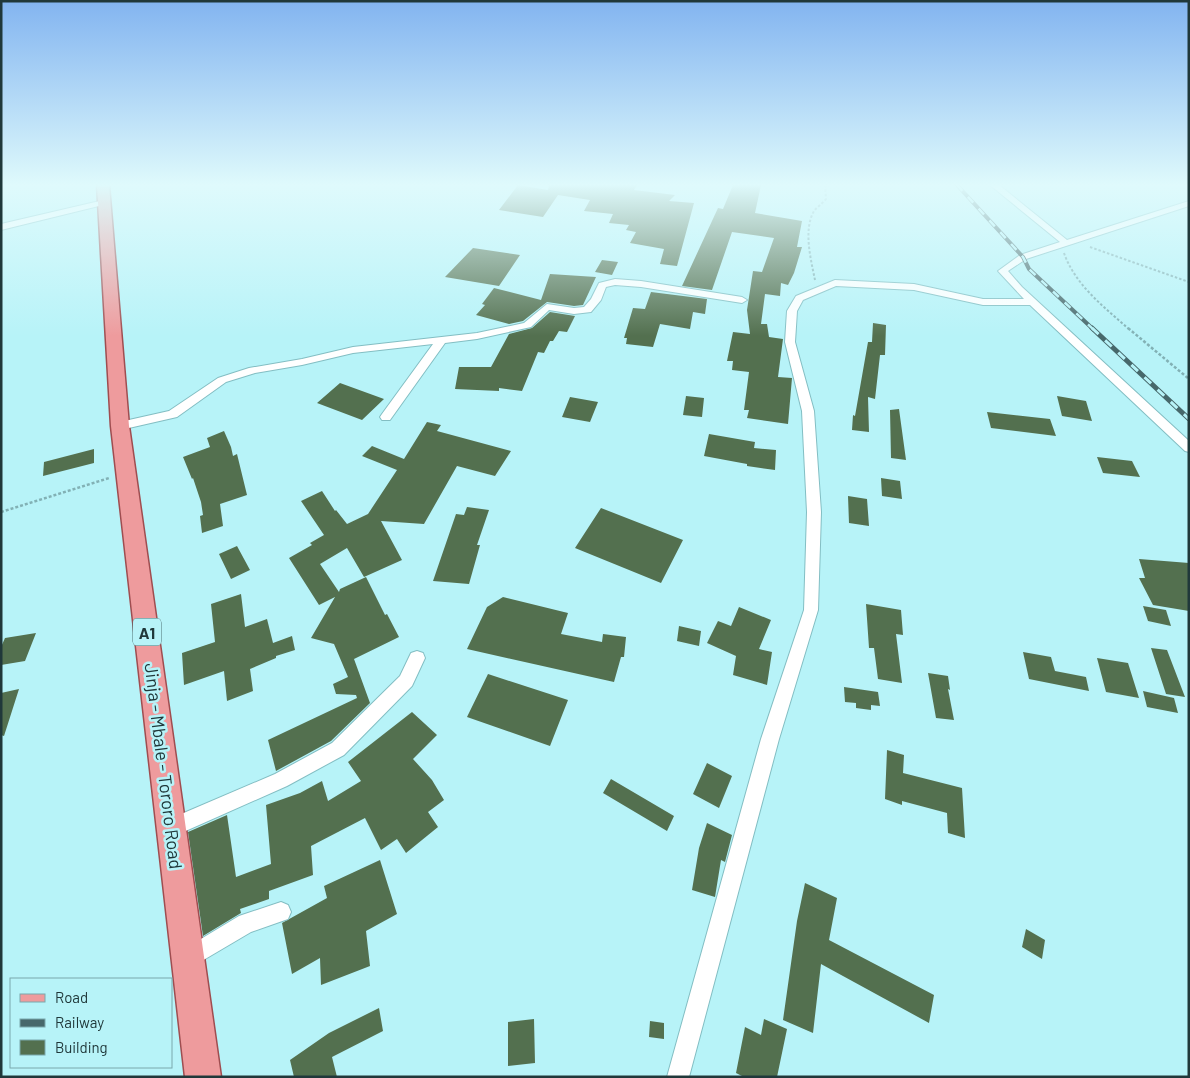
<svg xmlns="http://www.w3.org/2000/svg" width="1190" height="1078" viewBox="0 0 1190 1078" font-family="Barlow,sans-serif">
	<style>
		.building { fill: #53704f }
		.lines { fill: none; stroke-linecap: round; stroke-linejoin: round }
		.street-casing { stroke: #83bec3; stroke-width: 2 }
		.primary-casing { stroke: #9f4d50; stroke-width: 3 }
		.path-far1 { stroke: #82b1b5; stroke-width: 2; stroke-dasharray: 2.5 2; stroke-linecap: butt }
		.path { stroke: #82b1b5; stroke-width: 2.5; stroke-dasharray: 3 2; stroke-linecap: butt }
		.street { fill: #fff; fill-rule: evenodd }
		.primary { fill: #ee9b9d; fill-rule: evenodd }
		.rail-far1-casing { stroke: #47686b; stroke-width: 4 }
		.rail-casing { stroke: #47686b; stroke-width: 5 }
		.rail-far1 { stroke: #b7f3f8; stroke-width: 2.5; stroke-dasharray: 8; stroke-linecap: butt }
		.rail { stroke: #b7f3f8; stroke-width: 3; stroke-dasharray: 9; stroke-linecap: butt }
		.labels { text-anchor: middle; dominant-baseline: central; stroke-width: 5; stroke-linejoin: round; paint-order: stroke }
		.shield { fill: #b7f3f8; stroke: #4d7073; stroke-width: 1 }
		.shield-label { font-size: 16px; font-weight: bold; fill: #20383a }
		.street-label { font-size: 18px; fill: #20383a; stroke: #b7f3f8 }
	</style>
	<rect width="100%" height="100%" fill="#b7f3f8"/>
	<path class="building" d="M518,185L548,190L549,185H637L634,190L675,195L669,201L694,203L677,266L660,264L664,249L630,243L636,232L626,230L629,225L609,223L613,214L584,211L590,200L558,195L543,217L499,210Z
		M733,185H761L755,213L802,221L797,247H802L794,273L788,285L781,283L780,296L765,294L761,324H767L769,337L783,339L778,377L792,378L788,424L747,418L749,410H744L749,372L732,370L733,361H727L733,332L750,334L747,310L753,271L762,272L774,238L732,232L712,290L682,286L718,208L723,209Z
		M473,248L520,255L499,286L445,277Z
		M602,260L618,262L612,275L595,272Z
		M550,274L596,277L583,305L574,306L547,302L523,321L509,324L476,315L485,305L482,304L494,288L541,300Z
		M651,292L707,299L705,314L693,312L690,329L660,324L653,347L626,344L627,338H624L633,308L645,309Z
		M550,312L575,316L567,332L559,331L553,341H550L544,353L538,352L522,391L499,388V391L455,389L459,367H491L509,334L532,328Z
		M873,323L886,325L885,355H880L875,399L868,397L869,432L852,430L853,415L855,416L868,342H872Z
		M340,383L384,399L362,420L317,403Z
		M686,396L704,398L702,417L683,415Z
		M1057,396L1086,401L1092,421L1062,416Z
		M570,397L598,402L590,422L562,417Z
		M899,409L906,460L891,458L890,410Z
		M987,412L1050,419L1056,436L991,428Z
		M427,422L441,425L437,431L511,451L495,476L457,466L424,524L381,521L402,560L364,577L347,548L320,564L339,592L340,589L366,577L385,615L387,614L399,637L354,659L370,703L331,741L276,771L268,740L357,698L356,695L336,694L333,684L348,677L334,644L311,638L335,597L319,605L289,558L312,545L310,543L324,535L301,501L322,491L335,511L336,510L347,524L368,514L397,470L362,456L372,446L404,459Z
		M224,431L231,447L233,456L237,454L247,495L220,504L223,526L202,533L200,516L203,515L201,502L193,478L192,479L183,457L210,447L207,438Z
		M709,434L755,442L754,448L776,450L775,470L747,466V464L704,456Z
		M94,449V463L43,476L44,462Z
		M1097,457L1132,461L1140,477L1103,473Z
		M881,478L900,481L902,499L882,496Z
		M848,496L867,499L869,526L849,523Z
		M467,507L489,510L477,545H480L469,584L433,581L456,514L464,515Z
		M601,508L683,540L661,583L575,548Z
		M237,546L250,570L231,579L219,554Z
		M1139,559L1189,563V611L1153,605L1139,578H1145Z
		M241,594L245,627L267,619L273,643L292,636L295,650L276,656V658L250,669L253,691L227,701L224,671L184,685L182,653L215,642L211,604Z
		M503,597L568,613L561,634L602,642L603,634L626,637L624,657H621L614,682L467,649L487,607Z
		M866,604L901,610L903,635L896,634L902,683L878,679L874,648H869Z
		M1143,606L1166,610L1171,626L1148,621Z
		M739,607L771,620L759,649L772,652L767,685L733,675L736,656L707,643L718,621L731,626Z
		M679,626L701,631L699,646L677,641Z
		M36,633L25,661L1,665V647L5,638Z
		M1151,648L1167,650L1185,697L1166,694Z
		M1023,652L1051,657L1055,671L1086,677L1089,691L1029,679Z
		M1097,658L1128,663L1139,698L1106,692Z
		M928,673L948,676L950,690L948,689L954,720L936,718Z
		M488,674L568,700L550,746L467,717Z
		M844,687L878,692L880,706L871,705V710L856,708V703L845,702Z
		M19,689L4,736L1,735V693Z
		M1143,691L1174,698L1178,713L1147,707Z
		M412,712L437,735L413,759L432,780L444,800L428,812L438,827L406,853L397,839L381,850L365,818L311,846L313,875L269,891V899L240,909L241,913L203,936L188,832L227,815L236,877L271,864L266,805L300,793L322,781L328,801L361,781L348,762Z
		M887,750L904,755L903,773L962,788L965,838L948,833L947,813L902,801V805L885,799Z
		M707,763L732,776L719,808L693,794Z
		M611,779L674,816L667,831L603,793Z
		M707,823L732,835L725,862L721,860L715,897L692,890L699,848Z
		M380,860L397,914L366,931L370,966L321,985L320,958L292,974L282,923L327,898L324,886Z
		M805,883L837,898L829,940L934,995L929,1023L821,964L813,1033L783,1020L797,921Z
		M1026,929L1045,940L1042,959L1022,947Z
		M379,1008L383,1031L332,1057L337,1077H294L290,1060L329,1033Z
		M534,1019L535,1063L508,1066V1022Z
		M764,1019L787,1029L777,1077H744L736,1073L745,1027L761,1035Z
		M650,1021L664,1023V1039L649,1037Z"/>
	<g class="lines">
		<defs>
			<path id="street" d="M990,185H999L1067,240L1189,201V206L1026,259L1008,271L1022,287L1189,441V452L1185,451L1030,305H983L914,290L836,286L803,300L797,311L795,342L814,411L821,512L818,610L779,739L689,1077H667L761,739L804,610L807,512L802,411L785,342L787,311L796,296L835,280L914,284L983,299H1024L998,271L1020,255L1060,242Z
				M104,200H107V204L1,230V224Z
				M615,279L641,281L742,297L747,300L742,303L641,287L615,285L606,287L601,300L591,312L574,314L549,310L531,327L477,339L445,343L390,420H382L380,417L382,414L433,344L353,353L302,365L255,373L226,382L177,417L120,430L114,426L120,422L169,411L218,378L249,368L302,359L353,347L477,333L524,323L547,304L574,308L584,307L591,299L599,283Z
				M417,651L423,653L425,658L412,686L344,755L287,786L172,837L165,835L163,828L165,821L275,774L332,743L400,676L411,653Z
				M281,902L288,905L291,912L288,919L251,932L195,965L188,968L181,965L178,958L181,951L239,916Z"/>
			<path id="primary" d="M97,185H109L129,426L221,1077H185L111,426Z"/>
		</defs>
		<use href="#street" class="street-casing"/>
		<use href="#primary" class="primary-casing"/>
		<path class="path-far1" d="M1090,247L1189,282
			M1064,253C1075,285 1105,308 1130,330
			M815,280C811,260 803,230 814,211C817,207 822,204 826,199L825,185"/>
		<path class="path" d="M1128,328L1189,379
			M1,512L109,478"/>
		<use href="#street" class="street"/>
		<use href="#primary" class="primary"/>
		<defs>
			<path id="rail-far1" d="M957,185L1023,257L1029,269L1094,330"/>
			<path id="rail" d="M1092,328L1189,419"/>
		</defs>
		<use href="#rail-far1" class="rail-far1-casing"/>
		<use href="#rail" class="rail-casing"/>
		<use href="#rail-far1" class="rail-far1"/>
		<use href="#rail" class="rail"/>
	</g>
	<linearGradient id="sky" x2="0" y2="1"><stop stop-color="#82b4f0"/><stop offset="0.55" stop-color="#dffafc"/><stop offset="1" stop-color="#dffafc" stop-opacity="0"/></linearGradient>
	<rect width="1190" height="336" fill="url(#sky)"/>
	<g class="labels">
		<rect class="shield" x="133" y="618.5" width="28" height="27" rx="4"/>
		<g class="shield-label">
			<text x="147" y="632">A1</text>
		</g>
		<g class="street-label">
			<text transform="translate(164 766) rotate(83)">Jinja - Mbale - Tororo Road</text>
		</g>
	</g>
	<rect width="1190" height="1078" fill="none" stroke="#20383a" stroke-width="5"/>
	<rect x="10" y="978" width="162" height="90" fill="#b7f3f8" stroke="#7ba8ac"/>
	<rect x="20" y="994" width="25" height="8" fill="#ee9b9d" stroke="#7ba8ac"/>
	<text x="55" y="1003" font-size="15" fill="#20383a">Road</text>
	<rect x="20" y="1019" width="25" height="8" fill="#47686b" stroke="#7ba8ac"/>
	<text x="55" y="1028" font-size="15" fill="#20383a">Railway</text>
	<rect x="20" y="1040" width="25" height="15" fill="#53704f" stroke="#7ba8ac"/>
	<text x="55" y="1053" font-size="15" fill="#20383a">Building</text>
</svg>
